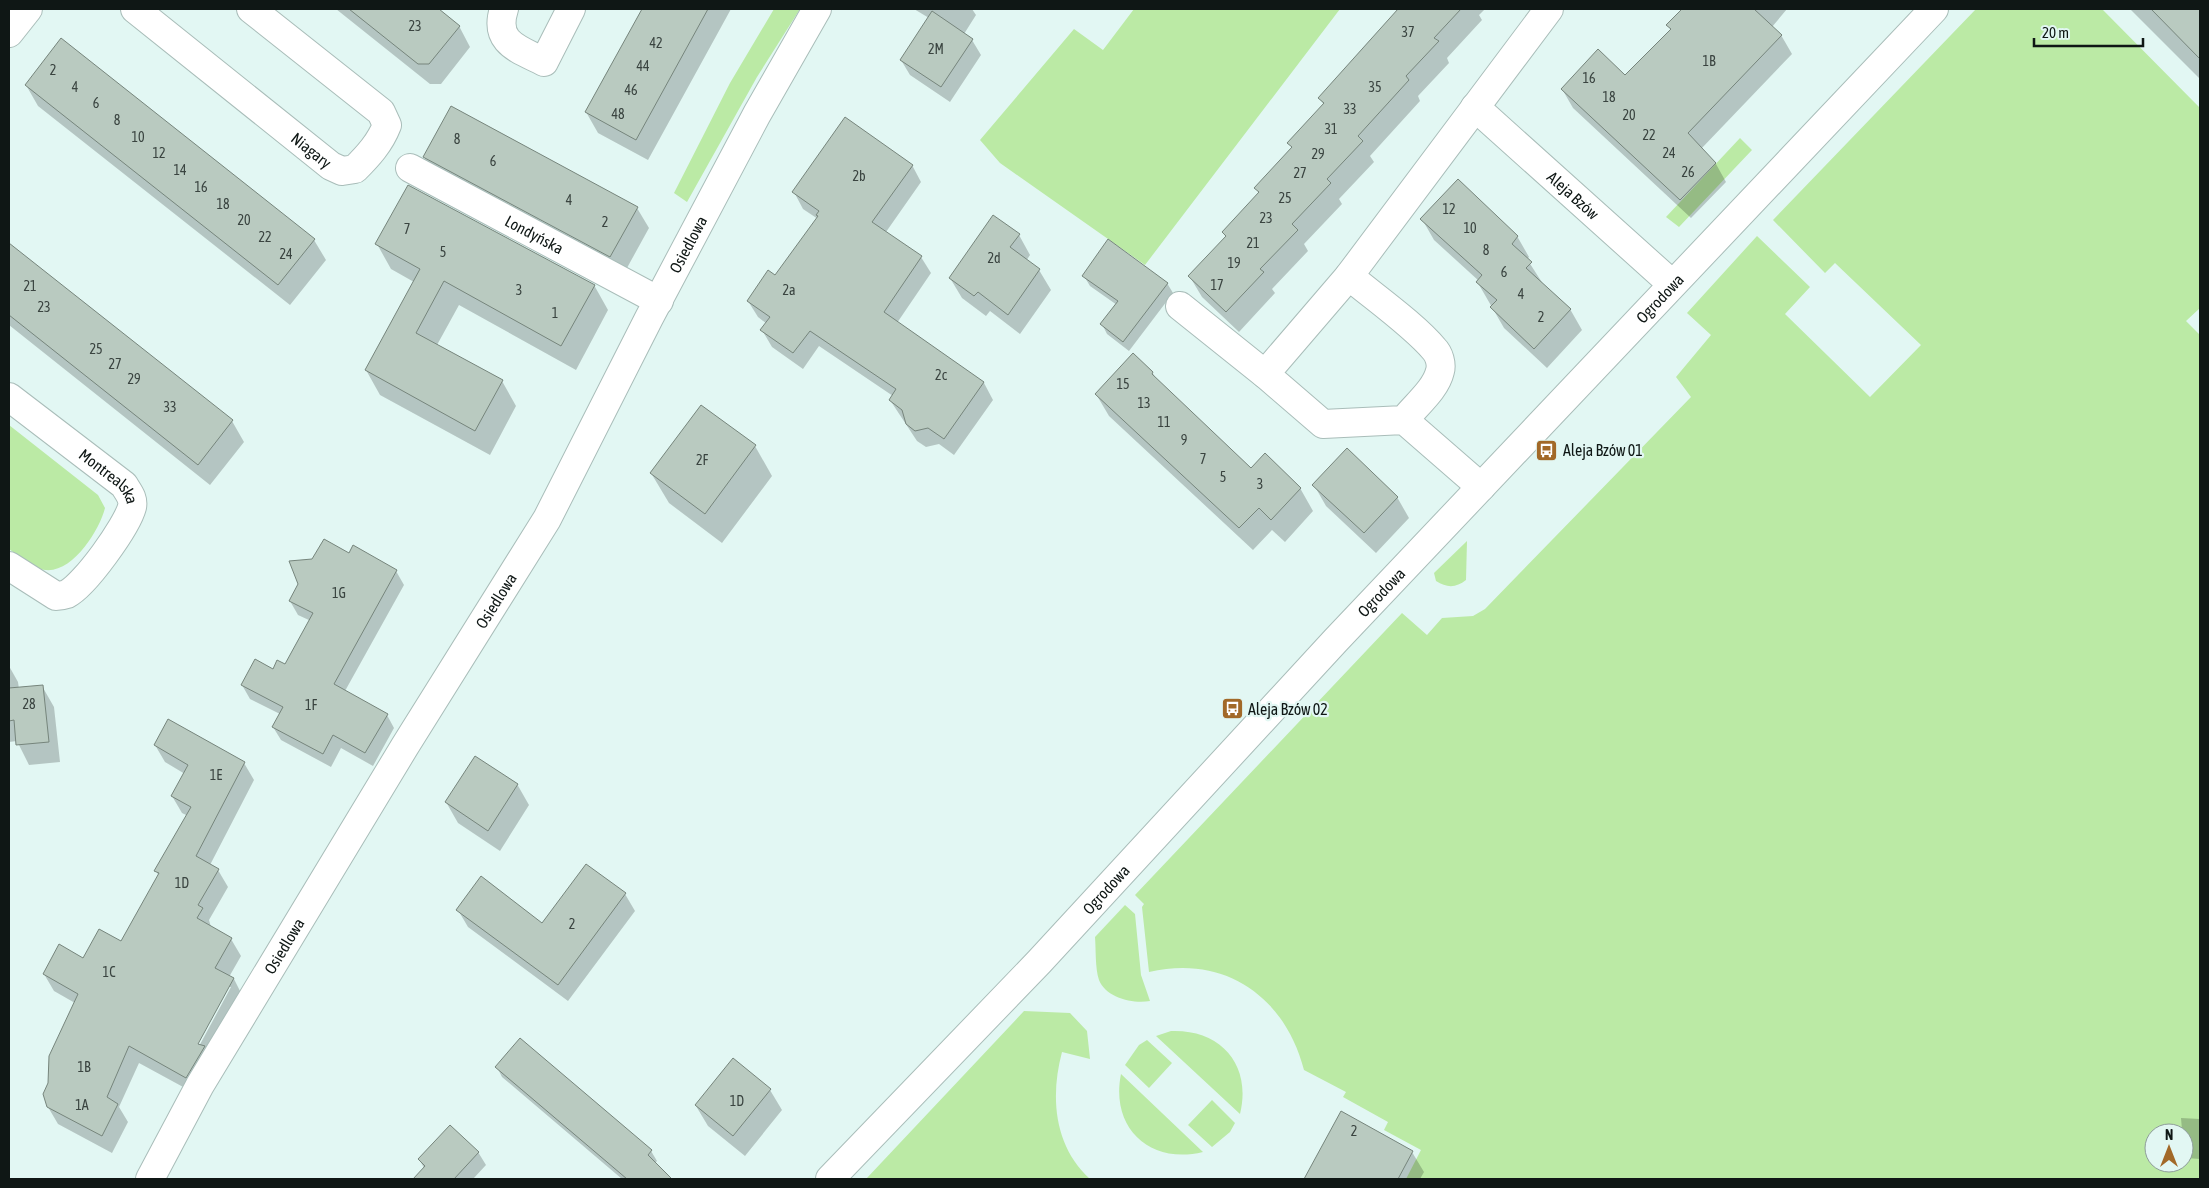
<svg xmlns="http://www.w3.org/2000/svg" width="2209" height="1188" viewBox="0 0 2209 1188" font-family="'Asap Condensed',sans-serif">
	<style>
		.green { fill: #bbeaa5; fill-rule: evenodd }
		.shadow { fill: #0003; fill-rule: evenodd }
		.building { fill: #b9cac0; stroke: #76857c }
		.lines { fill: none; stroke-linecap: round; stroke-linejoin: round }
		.minor-casing { stroke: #a9bdb9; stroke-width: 30 }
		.minor { stroke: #fff; stroke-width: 28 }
		.labels { text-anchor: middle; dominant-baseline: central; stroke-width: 4.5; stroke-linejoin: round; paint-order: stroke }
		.number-label { font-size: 14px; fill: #3a4440 }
		.street-label { font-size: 16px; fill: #0f1715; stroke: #e2f7f3 }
		.poi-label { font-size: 16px; fill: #0f1715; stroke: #e2f7f3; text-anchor: start }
	</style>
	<rect width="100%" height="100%" fill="#e2f7f3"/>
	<path class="green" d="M774,9H800L757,77L687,202L674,193L730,83Z
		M1134,9H1340L1145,265L1000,163L980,140L1074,29L1103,50Z
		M1976,9H2102L2200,108V308L2186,321L2200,335V1179H1406L1421,1150L1384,1130L1388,1122L1343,1097L1346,1092L1304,1070C1285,997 1225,954 1149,972L1142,907L1144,904L1135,895L1402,613L1427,635L1442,618L1473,616L1485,609L1691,397L1676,377L1711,335L1687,313L1757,236L1810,287L1785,314L1870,397L1921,345L1835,263L1825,273L1773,220ZM2154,1133H2184V1163H2154Z
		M1740,138L1752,150L1679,227L1666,217Z
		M9,425L98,495L105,508C99,532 68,581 38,568C28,564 18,555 9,549Z
		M1467,541L1466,580C1456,588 1447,588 1436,581L1434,573Z
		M1125,905L1135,914L1141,975L1150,1001C1133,1004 1106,998 1099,980C1095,968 1096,949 1095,937Z
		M1024,1011L1070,1013L1087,1031L1090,1059L1062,1052C1050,1097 1054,1146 1090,1179H866Z
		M1171,1031C1221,1029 1252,1065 1240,1114L1156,1036Z
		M1147,1040L1172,1063L1149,1088L1125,1065L1139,1045Z
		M1121,1074L1203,1152C1150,1165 1110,1128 1121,1074Z
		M1212,1100L1235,1123L1230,1132L1212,1147L1188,1125Z"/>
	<path class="shadow" d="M336,9H437L459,26L470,47L441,84H430Z
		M643,9H731L648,160L598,133L586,112Z
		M914,9H972L976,15L964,34L972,40L981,55L950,102L910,75L901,60L929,18Z
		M1400,9H1485L1479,15L1482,20L1447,58L1449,63L1418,96L1420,101L1370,156L1374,162L1339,199L1342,204L1304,244L1308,251L1272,289L1275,293L1239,332L1202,297L1190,277L1226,238L1223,232L1259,194L1256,188L1292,148L1289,143L1324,105L1320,99Z
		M1683,9H1787L1772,27L1781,35L1792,54L1701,149L1716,164L1726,182L1691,218L1573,108L1562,89L1625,77L1671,31L1668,25Z
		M2130,9H2200V79Z
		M26,85L314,240L326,260L290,305L38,106Z
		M424,157L637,208L649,228L622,277L436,178Z
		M912,165L921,182L886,232L921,257L931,273L897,323L984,383L993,400L954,455L939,444L926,447L917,441L890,400L893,396L819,346L803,369L772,347L762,330L767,324L758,317L748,301L776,276L818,219L803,209L794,192Z
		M1422,219L1517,236L1529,257L1527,259L1543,284L1570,309L1582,330L1547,368L1504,328L1478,283L1479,281L1434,240Z
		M1019,235L1030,255L1026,261L1039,270L1051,290L1020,334L990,311L986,316L962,298L950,278Z
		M377,244L594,285L608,310L576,370L459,305L437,345L502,381L516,406L490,455L380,395L366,370L414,282L391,269Z
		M9,245L232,421L244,442L210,485L9,325Z
		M1084,276L1167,283L1173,293L1129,351L1107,334L1102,324L1117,305L1090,286Z
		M1152,372L1157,380L1251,469L1300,488L1313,511L1285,542L1272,530L1253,550L1109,416L1096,394Z
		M755,446L772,476L722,543L669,503L651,473Z
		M1314,485L1397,497L1409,518L1376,553L1326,506Z
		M349,554L396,571L404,585L345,691L387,715L394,728L373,766L341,748L331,767L281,740L273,727L280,714L250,699L242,685L285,666L311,621L298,615L290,601Z
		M9,666L18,682L19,689L42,686L54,707L60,762L29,765L17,741L9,742Z
		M155,745L244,763L254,780L210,865L218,870L228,887L209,920L211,927L231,939L241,956L229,977L234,979L243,997L196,1094L139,1063L119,1107L128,1122L112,1153L58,1124L48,1107L49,1084L75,1003L54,991L44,974L121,942L159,876L156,871L188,816L182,813L172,796L185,774L165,762ZM229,987H231L197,1050L194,1048Z
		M517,784L529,805L500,851L458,823L446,802Z
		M625,894L635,911L568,1001L468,927L458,910L543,925Z
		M497,1067L651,1151L657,1161L654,1164L670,1179H622L502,1077Z
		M770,1090L782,1110L745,1156L708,1126L696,1106Z
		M1341,1113L1412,1152L1424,1172L1420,1179H1305Z
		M2181,1118L2200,1119V1159L2186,1158L2184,1154Z
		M478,1152L486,1165L473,1179H415L424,1168L419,1159Z"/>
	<path class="building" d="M349,9H439L460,26L429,64H418Z
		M642,9H708L636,140L585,112Z
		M1398,9H1461L1434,38L1439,41L1406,76L1409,80L1358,136L1363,141L1327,179L1331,183L1292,224L1298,230L1260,269L1264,272L1226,312L1188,276L1226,236L1222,232L1259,192L1254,188L1292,147L1287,143L1324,103L1318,98Z
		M1682,9H1754L1782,35L1688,133L1716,163L1680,200L1561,89L1598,49L1625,75L1671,29L1666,25Z
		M2151,9H2200V59Z
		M932,11L973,39L941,87L900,60Z
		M61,38L315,239L278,285L25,85Z
		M451,106L638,207L610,257L423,157Z
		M845,117L913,165L872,222L922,256L884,312L984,382L944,439L928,428L915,431L906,424L902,410L889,400L896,389L810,331L793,353L760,330L770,317L747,301L768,270L775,275L818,216L816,215L819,211L792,192Z
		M1458,179L1518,236L1512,244L1532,262L1526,268L1571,309L1534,349L1490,307L1497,300L1476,282L1482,275L1420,219Z
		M408,185L595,285L561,346L444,281L416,333L503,380L475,431L365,370L420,269L375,244Z
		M993,215L1020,234L1010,247L1040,269L1008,315L978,292L974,296L949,278Z
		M1108,239L1168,283L1123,342L1100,324L1118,301L1082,276Z
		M9,243L233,420L198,465L9,315Z
		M1133,353L1153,372L1152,374L1251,468L1265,453L1301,488L1271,520L1259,508L1239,528L1095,394Z
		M701,405L756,445L705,514L650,473Z
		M1347,448L1398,497L1364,533L1312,485Z
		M324,539L349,553L353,545L397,570L334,684L388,714L365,753L333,735L323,754L272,727L283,707L241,685L255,659L273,669L277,660L285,664L313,613L289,601L298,584L289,561L312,559Z
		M43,685L49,742L16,745L14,720L9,721V688Z
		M168,719L245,762L196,856L219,869L198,905L203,908L197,918L232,938L215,968L234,978L198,1044L205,1046L186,1078L129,1046L107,1097L118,1104L102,1136L47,1107L43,1094L48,1083L49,1056L78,994L43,974L59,944L83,958L99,929L121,941L159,873L154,871L191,807L171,796L188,765L154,745Z
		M475,756L518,784L488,831L445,802Z
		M586,864L626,893L558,985L456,910L481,876L542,923Z
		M520,1038L652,1150L648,1155L672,1179H627L495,1067Z
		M733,1058L771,1089L733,1136L695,1105Z
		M1341,1111L1413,1151L1398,1179H1304Z
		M450,1125L479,1152L454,1179H413L425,1166L418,1159Z"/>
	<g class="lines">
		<defs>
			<g id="minor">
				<path id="s1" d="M135,9L331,166L342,171L355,169C368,156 380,143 387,125L381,112L251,9"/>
				<path d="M504,9C493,43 519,49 544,62L571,9"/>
				<path d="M9,33L28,9"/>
				<path id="s2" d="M1475,107L1672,284"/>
				<path id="s3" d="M410,168L659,301"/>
				<path d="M1349,276L1549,9"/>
				<path d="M1180,306L1265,374"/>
				<path id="s4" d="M9,397L124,485C128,492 134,498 132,507C127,526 85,585 67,594C64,595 59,596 56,596L9,566"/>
				<path d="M1404,420C1416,405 1436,389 1440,371C1442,364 1439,354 1434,349C1414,325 1374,297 1349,276L1265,374L1323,424L1404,420L1481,487"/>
				<path id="s5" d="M150,1179L200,1085L405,746L547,519L649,318L757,114L817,9"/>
				<path id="s6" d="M830,1179L1039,962L1336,640L1934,9"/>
			</g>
		</defs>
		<use href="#minor" class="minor-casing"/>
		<use href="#minor" class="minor"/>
	</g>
	<defs>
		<symbol id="bus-square" viewBox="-11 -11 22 22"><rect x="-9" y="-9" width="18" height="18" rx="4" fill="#a26928" stroke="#e2f7f3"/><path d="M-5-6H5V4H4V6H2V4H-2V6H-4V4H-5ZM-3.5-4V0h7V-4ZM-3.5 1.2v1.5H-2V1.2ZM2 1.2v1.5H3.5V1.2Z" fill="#fff"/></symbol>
	</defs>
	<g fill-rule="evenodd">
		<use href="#bus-square" x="1534" y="438" width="25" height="25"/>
		<use href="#bus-square" x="1220" y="696" width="25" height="25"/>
	</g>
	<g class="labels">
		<g class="number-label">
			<text x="415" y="26">23</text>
			<text x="1408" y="32">37</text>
			<text x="656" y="43">42</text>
			<text x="936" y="49">2M</text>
			<text x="1709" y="61">1B</text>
			<text x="643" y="66">44</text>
			<text x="53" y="70">2</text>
			<text x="1589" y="78">16</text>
			<text x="75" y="87">4</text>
			<text x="1375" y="87">35</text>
			<text x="631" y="90">46</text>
			<text x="1609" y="97">18</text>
			<text x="96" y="103">6</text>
			<text x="1350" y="109">33</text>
			<text x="618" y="114">48</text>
			<text x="1629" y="115">20</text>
			<text x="117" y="120">8</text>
			<text x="1331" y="129">31</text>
			<text x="1649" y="135">22</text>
			<text x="138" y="137">10</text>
			<text x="457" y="139">8</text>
			<text x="159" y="153">12</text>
			<text x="1669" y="153">24</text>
			<text x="1318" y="154">29</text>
			<text x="493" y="161">6</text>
			<text x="180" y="170">14</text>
			<text x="1688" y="172">26</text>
			<text x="1300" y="173">27</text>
			<text x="859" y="176">2b</text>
			<text x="201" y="187">16</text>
			<text x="1285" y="198">25</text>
			<text x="569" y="200">4</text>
			<text x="223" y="204">18</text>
			<text x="1449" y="209">12</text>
			<text x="1266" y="218">23</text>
			<text x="244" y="220">20</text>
			<text x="605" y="222">2</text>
			<text x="1470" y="228">10</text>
			<text x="407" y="229">7</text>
			<text x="265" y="237">22</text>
			<text x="1253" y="243">21</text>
			<text x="1486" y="250">8</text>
			<text x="443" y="252">5</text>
			<text x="286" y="254">24</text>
			<text x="994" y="258">2d</text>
			<text x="1234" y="263">19</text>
			<text x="1504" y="272">6</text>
			<text x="1217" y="285">17</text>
			<text x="30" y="286">21</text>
			<text x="519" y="290">3</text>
			<text x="789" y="290">2a</text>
			<text x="1521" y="294">4</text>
			<text x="44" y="307">23</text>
			<text x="555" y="313">1</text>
			<text x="1541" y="317">2</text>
			<text x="96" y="349">25</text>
			<text x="115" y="364">27</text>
			<text x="941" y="375">2c</text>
			<text x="134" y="379">29</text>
			<text x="1123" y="384">15</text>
			<text x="1144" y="403">13</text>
			<text x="170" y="407">33</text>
			<text x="1164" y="422">11</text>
			<text x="1184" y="440">9</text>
			<text x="1203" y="459">7</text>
			<text x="702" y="460">2F</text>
			<text x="1223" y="477">5</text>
			<text x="1260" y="484">3</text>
			<text x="339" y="593">1G</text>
			<text x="29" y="704">28</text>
			<text x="311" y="705">1F</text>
			<text x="216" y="775">1E</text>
			<text x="182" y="883">1D</text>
			<text x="572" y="924">2</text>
			<text x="109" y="972">1C</text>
			<text x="84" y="1067">1B</text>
			<text x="737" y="1101">1D</text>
			<text x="82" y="1105">1A</text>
			<text x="1354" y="1131">2</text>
		</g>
		<g class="street-label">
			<text stroke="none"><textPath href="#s1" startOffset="226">Niagary</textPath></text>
			<text stroke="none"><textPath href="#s2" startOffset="132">Aleja Bzów</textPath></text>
			<text stroke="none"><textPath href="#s3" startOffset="141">Londyńska</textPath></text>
			<text stroke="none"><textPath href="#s5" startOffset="1079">Osiedlowa</textPath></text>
			<text stroke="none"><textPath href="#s6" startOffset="1210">Ogrodowa</textPath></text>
			<text stroke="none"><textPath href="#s4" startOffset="128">Montrealska</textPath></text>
			<text stroke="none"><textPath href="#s6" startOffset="805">Ogrodowa</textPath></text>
			<text stroke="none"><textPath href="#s5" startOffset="674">Osiedlowa</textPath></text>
			<text stroke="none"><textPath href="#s6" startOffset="400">Ogrodowa</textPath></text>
			<text stroke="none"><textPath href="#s5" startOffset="269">Osiedlowa</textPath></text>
		</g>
		<g class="poi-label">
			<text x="1563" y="450">Aleja Bzów 01</text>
			<text x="1248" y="709">Aleja Bzów 02</text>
		</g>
	</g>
	<rect width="2209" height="1188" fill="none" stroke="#0f1715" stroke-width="20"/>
	<g transform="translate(2169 1148)"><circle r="24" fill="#e2f7f3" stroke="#8e9d9a"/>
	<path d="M0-4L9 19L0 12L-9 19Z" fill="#a26928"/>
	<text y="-8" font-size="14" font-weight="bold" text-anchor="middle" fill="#0f1715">N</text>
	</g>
	<path d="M2034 38v8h109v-8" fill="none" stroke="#0f1715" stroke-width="2.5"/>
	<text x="2042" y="38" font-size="15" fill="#0f1715" stroke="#e2f7f3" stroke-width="4" paint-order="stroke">20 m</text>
</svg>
